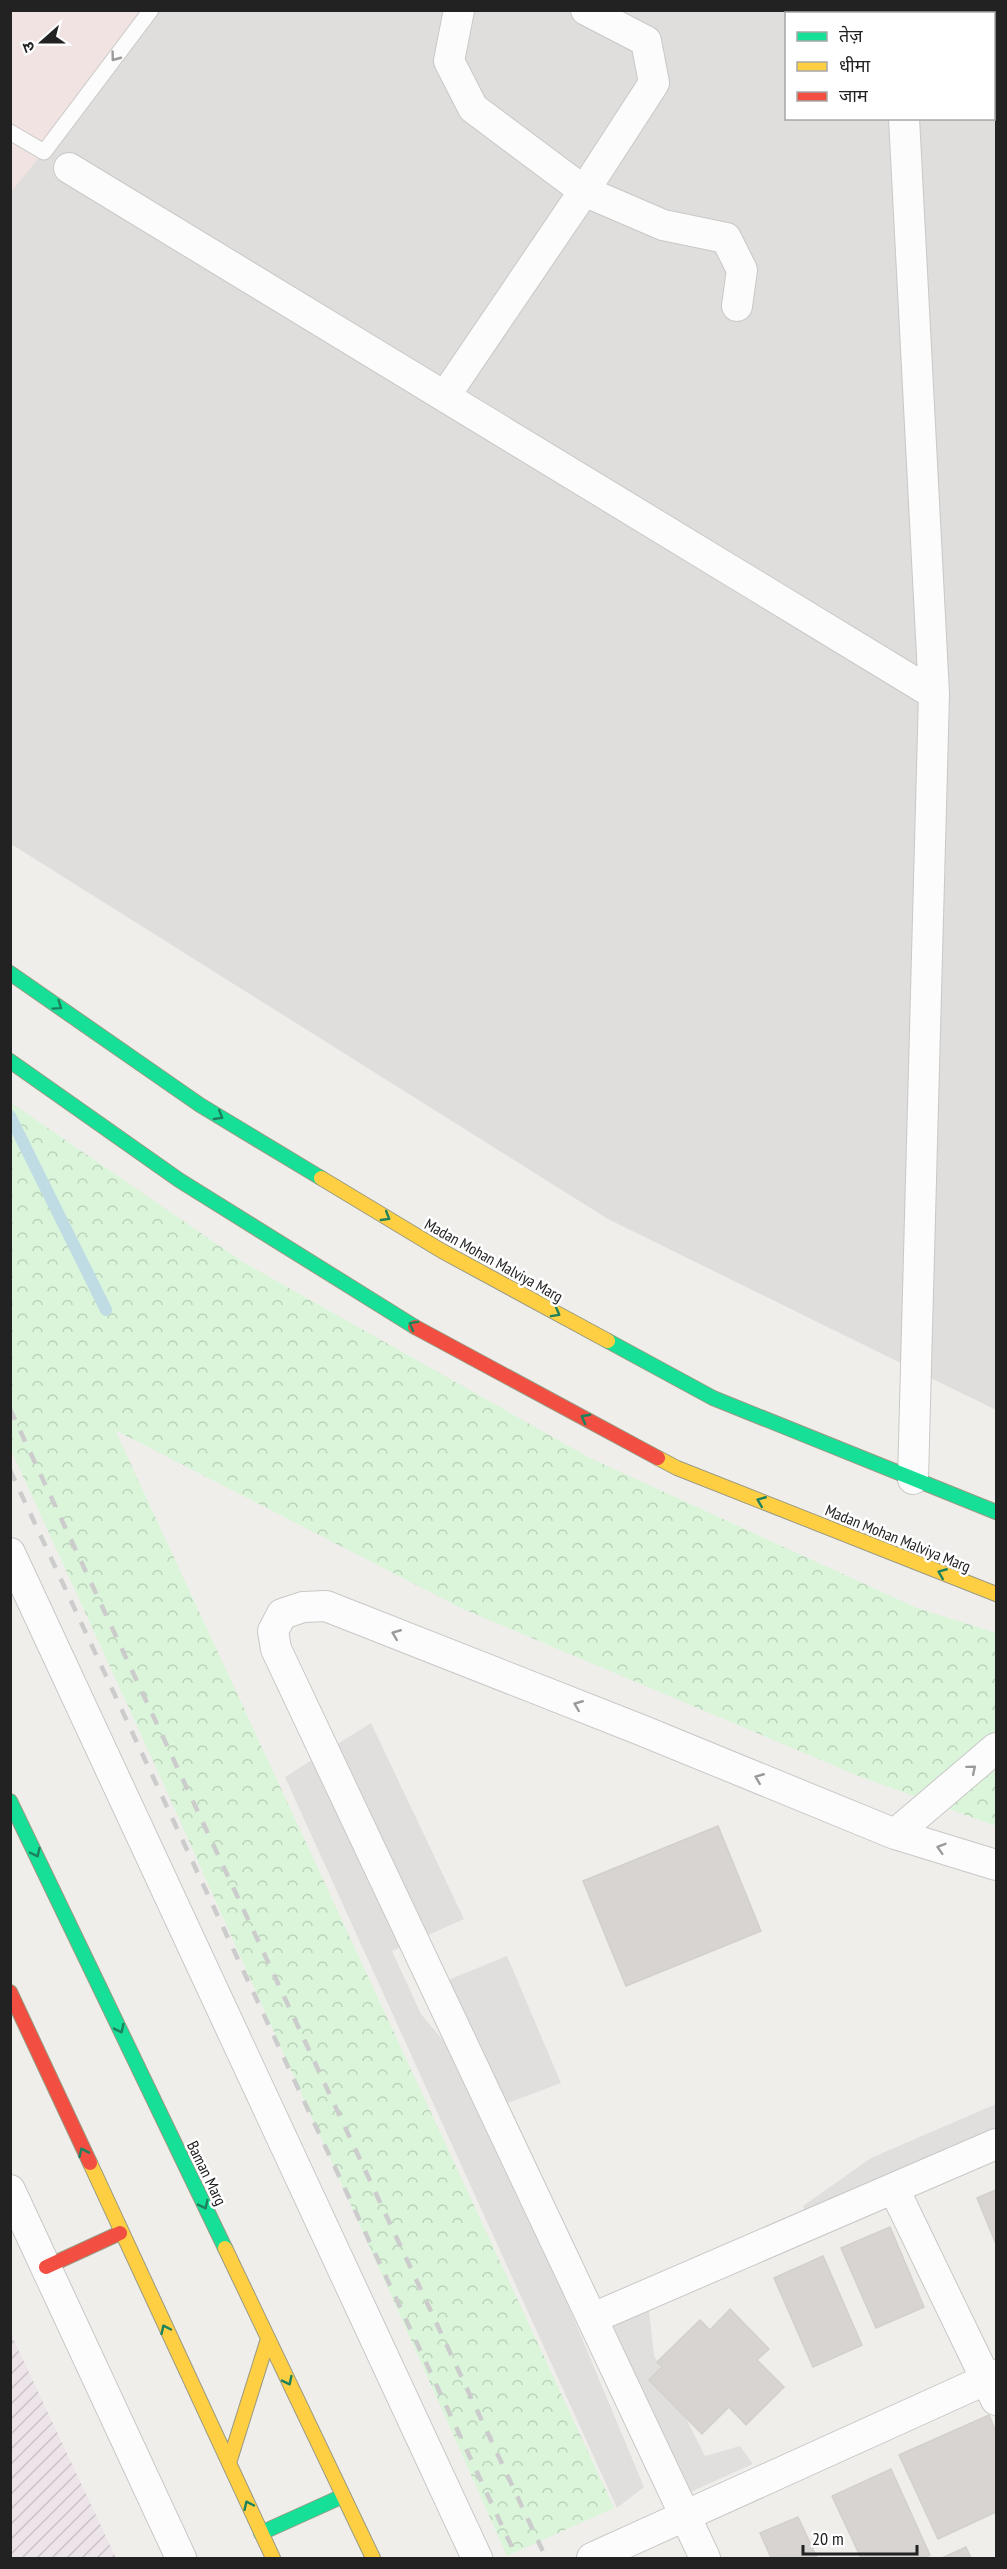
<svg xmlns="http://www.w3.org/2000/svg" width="1007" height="2569" viewBox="0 0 1007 2569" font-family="'PT Sans Narrow','Noto Sans Devanagari',sans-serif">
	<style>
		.residential { fill: #dfdedc; fill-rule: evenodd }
		.commercial { fill: #f1e3e1 }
		.industrial { fill: url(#industrial-furrows) }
		.park { fill: url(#park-crowns) }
		.parking { fill: #e0dfde }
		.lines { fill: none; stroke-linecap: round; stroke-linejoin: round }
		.stream { stroke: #bfdbe3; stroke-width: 12 }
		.building { fill: #d7d4d2; stroke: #d3d0cc; stroke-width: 1.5 }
		.lane-casing { stroke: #c9c8c7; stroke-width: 17 }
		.street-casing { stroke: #c9c8c7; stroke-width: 32 }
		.fast-casing { stroke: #999a82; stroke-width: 16 }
		.slow-casing { stroke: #999a82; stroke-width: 16 }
		.jam-casing { stroke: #999a82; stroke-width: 16 }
		.lane { stroke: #fdfcfc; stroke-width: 15 }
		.street { stroke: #fdfcfc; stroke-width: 30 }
		.fast { stroke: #16e098; stroke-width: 14 }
		.slow { stroke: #ffcf43; stroke-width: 14 }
		.jam { stroke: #f24e42; stroke-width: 14 }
		.rail { stroke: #ccc; stroke-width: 4.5; stroke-dasharray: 12 12; stroke-linecap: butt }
		.oneway { stroke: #9a9a9a }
		.oneway2 { stroke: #1c815d }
		.labels { text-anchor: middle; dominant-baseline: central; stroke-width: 5; stroke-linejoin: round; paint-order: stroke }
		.street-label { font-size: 16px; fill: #222; stroke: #fff }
	</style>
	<defs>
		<pattern id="industrial-furrows" width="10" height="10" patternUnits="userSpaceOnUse" patternTransform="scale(1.5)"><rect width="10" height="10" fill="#ede4e9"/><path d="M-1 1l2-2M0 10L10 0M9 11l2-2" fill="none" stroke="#cbc3c8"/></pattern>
		<pattern id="park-crowns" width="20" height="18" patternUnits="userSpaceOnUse" patternTransform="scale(1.5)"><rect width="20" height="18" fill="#daf5da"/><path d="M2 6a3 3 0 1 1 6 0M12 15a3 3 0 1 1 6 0" fill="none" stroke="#bbd2bb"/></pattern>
	</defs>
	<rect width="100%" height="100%" fill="#f0eeeb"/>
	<path class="residential" d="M11,11H996V1410L608,1219L11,844ZM786,14H994V118H786Z"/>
	<path class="commercial" d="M11,11H145L44,152L11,192Z"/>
	<path class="industrial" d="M10,2334H11L116,2558H11Z"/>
	<path class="park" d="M10,1102L243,1262L590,1458L917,1608L996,1633V1826L861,1777L463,1609L115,1430L614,2508L507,2556L164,1785L11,1450Z"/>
	<path class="parking" d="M371,1723L464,1919L392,1951L421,2014L472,2075L644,2487L617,2508L285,1777Z
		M507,1956L561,2083L503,2105L448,1980Z
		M996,2104V2132L809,2220L803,2206L871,2158Z
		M648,2302L654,2355L705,2456L740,2446L753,2464L686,2494L603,2323Z"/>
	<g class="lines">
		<path class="stream" d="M10,1116L106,1310"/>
	</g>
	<path class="building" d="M718,1826L761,1931L626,1986L583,1881Z
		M996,2190V2244L977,2198Z
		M890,2227L924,2307L876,2328L841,2248Z
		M823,2256L862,2345L813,2367L774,2278Z
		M730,2309L769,2349L757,2360L784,2387L746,2425L729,2407L702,2434L649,2380L662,2367L657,2362L700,2320L710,2330Z
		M989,2415L996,2432V2512L938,2539L899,2455Z
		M891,2469L930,2555L923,2558H861L832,2496Z
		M798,2517L817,2558H771L760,2533Z
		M966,2547L971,2558H942Z"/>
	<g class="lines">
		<defs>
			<path id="lane" d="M10,132L44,152L151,10"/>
			<path id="street" d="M459,10L449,61L473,108L584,191L663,225L726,238L742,270L737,306
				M898,10V14
				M904,118L934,694L913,1479
				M69,168L934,694
				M445,396L584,191L654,83L646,41L586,10
				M10,1553L477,2558
				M895,1834L996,1748
				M894,2189L996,2400
				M10,2190L181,2558
				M593,2318L996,2144
				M592,2558L996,2375
				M705,2558L276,1649L273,1631L282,1614L303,1607L326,1606L641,1730L895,1834L996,1865"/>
			<path id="fast" d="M10,973L200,1105L321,1178
				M10,1061L179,1180L415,1327
				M608,1341L713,1398L996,1512
				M10,1801L225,2248
				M261,2533L343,2496"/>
			<path id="slow" d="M321,1178L442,1251L608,1341
				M658,1458L677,1468L996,1594
				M90,2163L273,2558
				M225,2248L373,2558
				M229,2463L268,2339"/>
			<path id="jam" d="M415,1327L658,1458
				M10,1992L90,2163
				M46,2267L120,2233"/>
		</defs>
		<use href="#lane" class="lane-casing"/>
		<use href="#street" class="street-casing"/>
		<use href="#fast" class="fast-casing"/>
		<use href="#slow" class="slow-casing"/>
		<use href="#jam" class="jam-casing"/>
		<use href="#lane" class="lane"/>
		<use href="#street" class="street"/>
		<use href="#fast" class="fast"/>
		<use href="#slow" class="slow"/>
		<use href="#jam" class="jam"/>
		<path class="rail" d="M10,1409L546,2558
			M10,1470L517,2558"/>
	</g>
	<defs><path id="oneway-chevron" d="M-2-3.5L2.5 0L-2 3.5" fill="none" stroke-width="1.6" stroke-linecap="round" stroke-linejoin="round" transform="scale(1.5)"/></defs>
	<g class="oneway">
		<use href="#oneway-chevron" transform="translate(115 57) rotate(127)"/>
		<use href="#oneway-chevron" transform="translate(396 1634) rotate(-158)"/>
		<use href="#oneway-chevron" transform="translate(578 1705) rotate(-158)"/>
		<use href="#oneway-chevron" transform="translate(972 1769) rotate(-40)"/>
		<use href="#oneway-chevron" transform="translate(759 1778) rotate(-158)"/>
		<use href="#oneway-chevron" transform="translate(941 1848) rotate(-163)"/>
	</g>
	<g class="oneway2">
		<use href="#oneway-chevron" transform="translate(58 1006) rotate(35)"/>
		<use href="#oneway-chevron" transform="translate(219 1116) rotate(31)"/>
		<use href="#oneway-chevron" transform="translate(386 1217) rotate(31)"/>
		<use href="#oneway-chevron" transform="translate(556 1313) rotate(29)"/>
		<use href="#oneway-chevron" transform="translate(413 1325) rotate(-151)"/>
		<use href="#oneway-chevron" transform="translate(585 1418) rotate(-152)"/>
		<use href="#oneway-chevron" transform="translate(761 1501) rotate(-158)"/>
		<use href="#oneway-chevron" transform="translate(942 1573) rotate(-158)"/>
		<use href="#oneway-chevron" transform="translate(36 1853) rotate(64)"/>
		<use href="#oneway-chevron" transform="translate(120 2029) rotate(64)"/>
		<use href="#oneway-chevron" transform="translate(83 2152) rotate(-114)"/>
		<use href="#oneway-chevron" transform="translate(204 2205) rotate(64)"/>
		<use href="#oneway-chevron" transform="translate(165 2329) rotate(-115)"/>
		<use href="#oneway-chevron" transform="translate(288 2381) rotate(64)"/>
		<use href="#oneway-chevron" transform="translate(248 2505) rotate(-115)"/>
	</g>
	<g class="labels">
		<g class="street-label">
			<text transform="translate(494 1260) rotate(29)">Madan Mohan Malviya Marg</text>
			<text transform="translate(898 1538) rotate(22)">Madan Mohan Malviya Marg</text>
			<text transform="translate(207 2173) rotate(64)">Baman Marg</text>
		</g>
	</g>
	<rect width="1007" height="2569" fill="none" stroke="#222222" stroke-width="24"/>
	<rect x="785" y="12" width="210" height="108" fill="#ffffff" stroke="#a7a7a7" stroke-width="1.5"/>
	<rect x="797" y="32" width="30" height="9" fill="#16e098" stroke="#a7a7a7" stroke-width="1.5"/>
	<text x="839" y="42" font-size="18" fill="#222222">तेज़</text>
	<rect x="797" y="62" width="30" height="9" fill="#ffcf43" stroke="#a7a7a7" stroke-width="1.5"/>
	<text x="839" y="72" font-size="18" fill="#222222">धीमा</text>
	<rect x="797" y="92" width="30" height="9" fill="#f24e42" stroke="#a7a7a7" stroke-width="1.5"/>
	<text x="839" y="102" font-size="18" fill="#222222">जाम</text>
	<g transform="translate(42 42) rotate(249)" stroke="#ffffff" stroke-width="4.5" paint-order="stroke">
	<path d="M0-4.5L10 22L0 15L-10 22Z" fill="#222222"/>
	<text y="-9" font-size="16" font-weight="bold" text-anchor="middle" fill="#222222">उ</text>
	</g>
	<path d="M803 2545v9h114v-9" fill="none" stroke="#222222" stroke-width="3"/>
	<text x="812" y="2545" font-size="18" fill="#222222" stroke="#ffffff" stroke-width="4.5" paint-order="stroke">20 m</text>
</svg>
